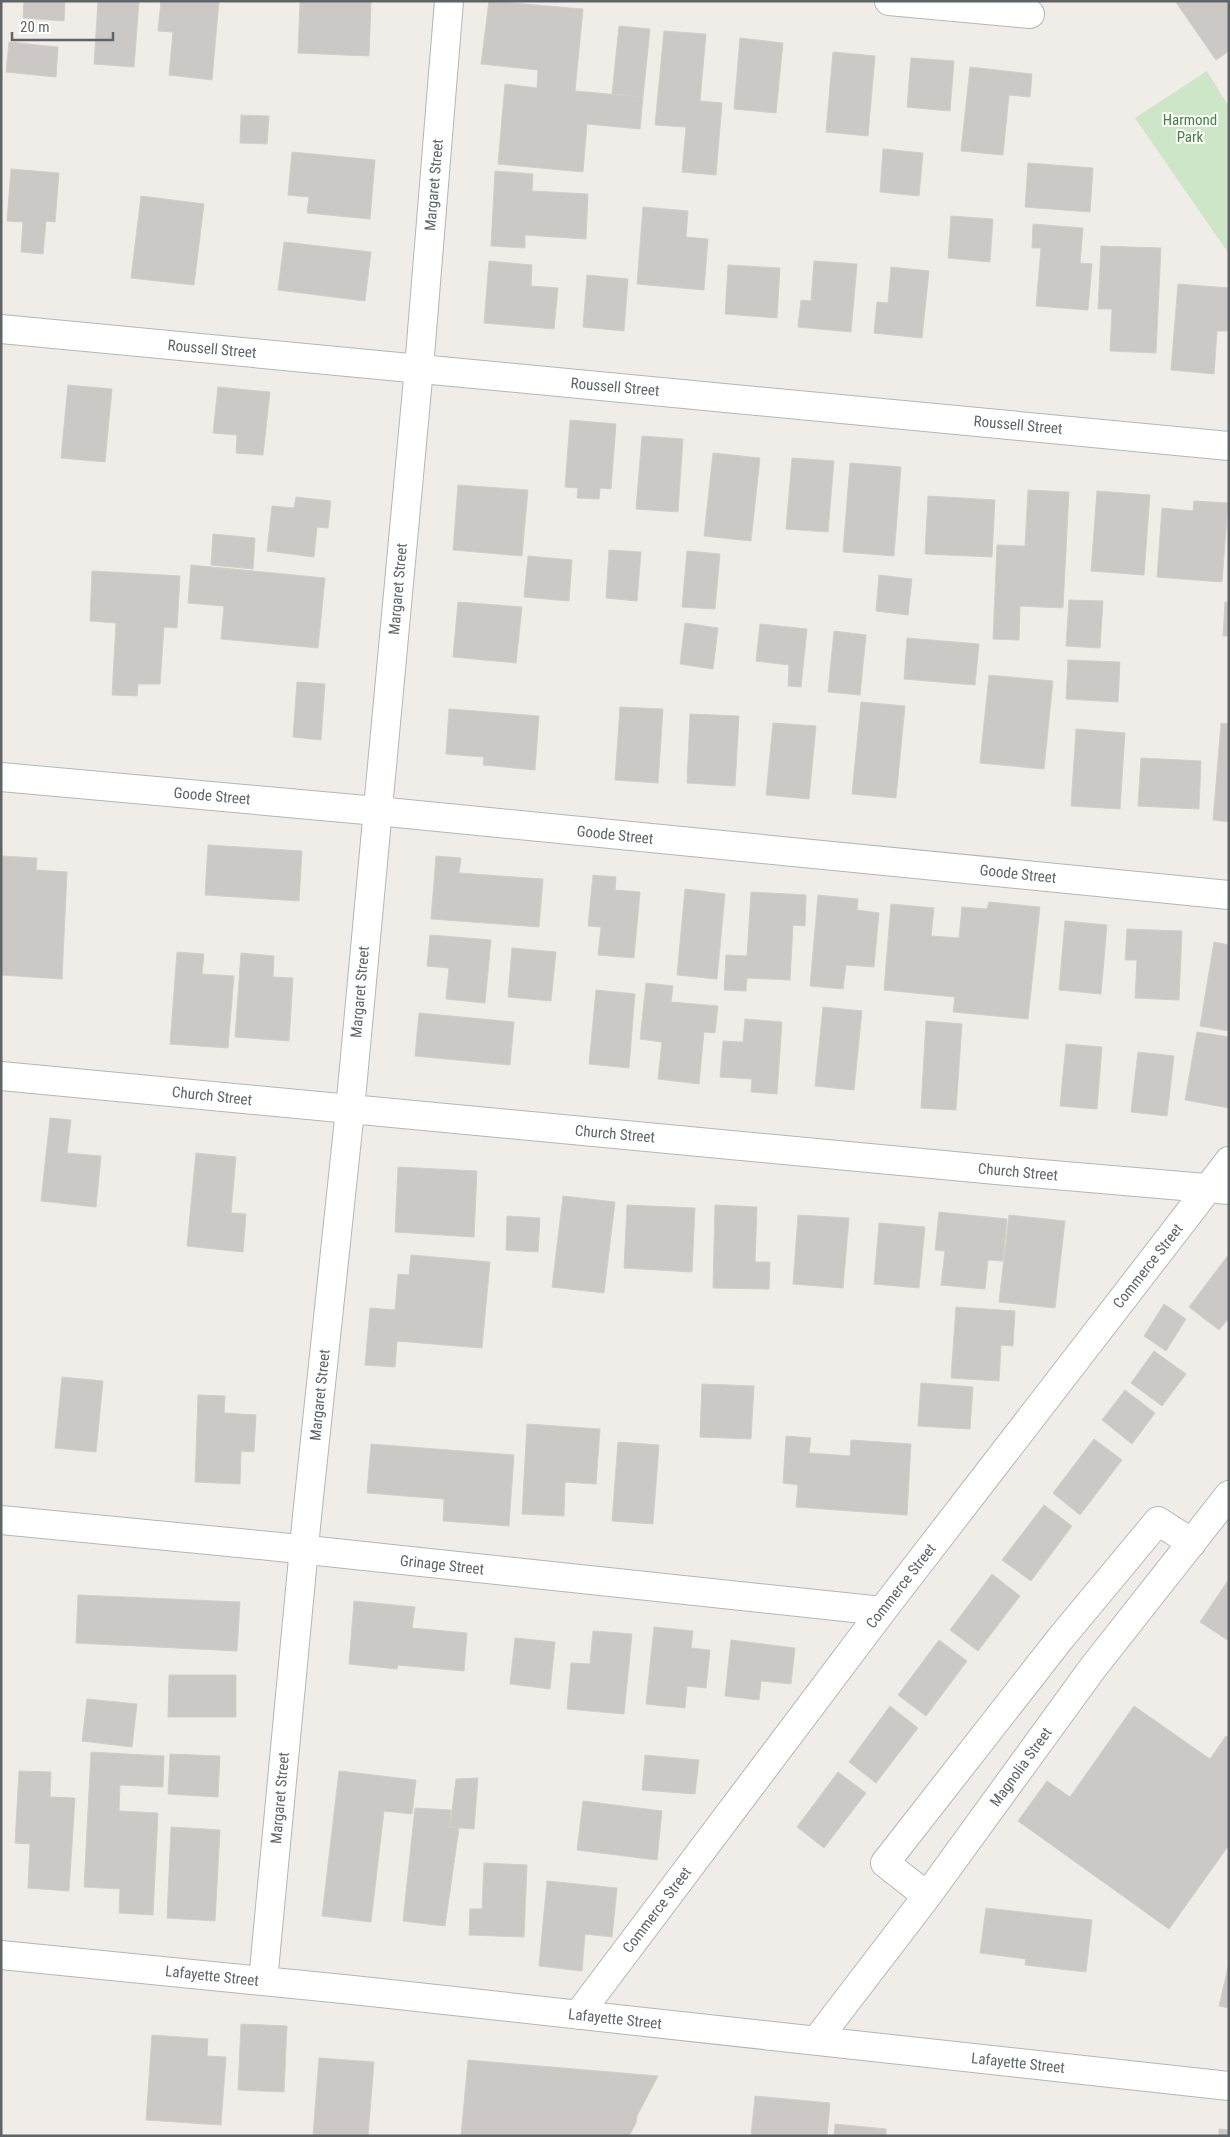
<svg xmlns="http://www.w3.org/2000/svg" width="1230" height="2137" viewBox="0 0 1230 2137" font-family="'Roboto Condensed',sans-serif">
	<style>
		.green { fill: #cce6c7 }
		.building { fill: #ccc8c5; stroke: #d5cec7 }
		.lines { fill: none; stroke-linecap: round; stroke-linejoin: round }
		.minor-casing { stroke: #b3b6b9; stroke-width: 30 }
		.minor { stroke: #fff; stroke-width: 28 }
		.labels { text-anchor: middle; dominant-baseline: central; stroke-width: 4; stroke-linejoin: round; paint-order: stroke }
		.park-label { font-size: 15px; fill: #42833b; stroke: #fff }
		.street-label { font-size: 15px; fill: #5f6467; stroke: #fff }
	</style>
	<rect width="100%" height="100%" fill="#f0ede8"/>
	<path class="green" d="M1207,71L1229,107V254L1135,118Z"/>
	<path class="building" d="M24,1H65L64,21L23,18Z
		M98,1H139L134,67L94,64Z
		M161,1H219L212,80L169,75L173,32L158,31Z
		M300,1H371L369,56L298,53Z
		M489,1L583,9L575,91L643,97L640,129L587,124L583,172L498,164L505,84L537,88L538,70L481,64Z
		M1175,1H1229V51L1216,60Z
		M619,26L650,29L643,97L612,94Z
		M664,31L706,34L700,101L722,103L716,175L682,172L686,127L655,125Z
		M740,38L783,43L776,113L734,109Z
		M9,42L58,47L56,77L6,72Z
		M833,52L875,56L868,136L826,132Z
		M911,58L954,61L950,111L907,107Z
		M970,67L1032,74L1030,97L1009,95L1003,155L961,151Z
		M241,115L269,116L267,144L240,143Z
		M883,149L923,153L919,196L880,192Z
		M292,152L375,160L370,219L307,213L309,197L288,195Z
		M1028,163L1093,168L1090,212L1025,207Z
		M11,169L59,173L55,222L46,221L43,254L21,252L23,222L7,221Z
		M495,171L533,174L532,191L588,194L586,239L525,235V248L491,246Z
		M141,196L204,204L194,285L131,278Z
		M643,207L688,211L686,237L708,239L704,290L637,284Z
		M951,216L993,219L990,262L948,258Z
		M1033,224L1083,228L1080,263L1092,264L1088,310L1036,306L1041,248H1032Z
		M284,242L371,252L365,301L278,290Z
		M1101,246L1161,248L1156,353L1110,351L1112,309H1098Z
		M489,261L532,265L531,286L558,288L554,329L484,323Z
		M814,261L857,264L851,332L798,327L801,300L811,301Z
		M728,265L780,268L777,318L725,314Z
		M891,267L929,271L922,338L874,333L877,302L888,303Z
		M587,275L628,279L624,331L583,327Z
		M1178,284L1229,288V331H1217L1214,374L1171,370Z
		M68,385L112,389L105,462L61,458Z
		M218,387L270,392L263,455L236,453L237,435L213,433Z
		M570,420L616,424L611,489L600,488L599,499L577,498L578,488L565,487Z
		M642,436L683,439L678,512L636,509Z
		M713,453L760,458L751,541L704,536Z
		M792,458L834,461L828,532L786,529Z
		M850,463L901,467L894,556L843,552Z
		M458,485L528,490L522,556L453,550Z
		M1028,490L1069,492L1063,608L1020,606L1019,640L993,639L997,545L1025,546Z
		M1097,491L1150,495L1144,575L1091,571Z
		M928,496L995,500L992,557L925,554Z
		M296,497L331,501L328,528L317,527L314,557L267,551L272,506L294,508Z
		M1194,501L1228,503L1222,582L1157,577L1162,508L1193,511Z
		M213,534L255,538L253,569L211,565Z
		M609,550L641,552L637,601L606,598Z
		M687,551L720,554L715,609L682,607Z
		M528,556L572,560L569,601L524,597Z
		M191,565L325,578L318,648L221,639L224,606L188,603Z
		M92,571L180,576L177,628L164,627L160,684H138L137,696L112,695L116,623L90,621Z
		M879,575L912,579L908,615L876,611Z
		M1069,600L1103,601L1100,648L1066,646Z
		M458,602L522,607L516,663L453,657Z
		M1225,602H1229V636H1223Z
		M685,623L718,628L713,669L680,664Z
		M760,624L807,629L801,687L788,686L789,665L756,661Z
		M834,631L866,635L860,695L828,692Z
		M907,638L979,644L975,685L904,679Z
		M1068,660L1120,662L1118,702L1066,699Z
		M989,675L1053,681L1044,769L980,763Z
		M297,682L325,684L321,740L293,737Z
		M861,702L905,706L896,798L852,794Z
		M620,707L663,709L658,783L615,780Z
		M449,709L539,716L535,770L483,765L484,757L446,754Z
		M690,714L739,716L735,786L687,783Z
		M773,723L816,726L809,799L766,795Z
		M1221,723L1229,724V822L1213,820Z
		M1076,729L1125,733L1120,809L1071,806Z
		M1141,758L1201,761L1199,809L1138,806Z
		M208,845L302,851L299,901L205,895Z
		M1,856L37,858L36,870L67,872L62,979L1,975Z
		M436,856L461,858L459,873L543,879L539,927L431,919Z
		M593,875L616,877L615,890L640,892L634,958L598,955L601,927L588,926Z
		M685,889L725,894L717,979L677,975Z
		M751,892L806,895L805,926L793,925L790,980L747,978L746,991L724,990L726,955L747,956Z
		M818,895L858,899L857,910L879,913L874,967L846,965L843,989L810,986Z
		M989,902L1040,907L1028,1019L953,1012L955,997L884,990L891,904L934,908L931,936L959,938L962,907L987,909Z
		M1065,921L1107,925L1101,994L1059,990Z
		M1127,929L1182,931L1179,1000L1135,998L1137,960H1125Z
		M430,935L491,940L485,1003L446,999L449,968L427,966Z
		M1214,942L1229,945V1031L1200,1026Z
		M512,948L556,952L551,1001L508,997Z
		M177,952L204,954L202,974L234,976L228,1048L170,1044Z
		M241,953L274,956L273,977L293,978L289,1041L235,1037Z
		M646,983L673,986L671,1002L718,1006L715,1033L704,1032L699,1084L658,1079L662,1042L640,1039Z
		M596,990L635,994L629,1068L589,1064Z
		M823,1007L862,1011L854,1090L815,1086Z
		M419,1013L514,1022L510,1065L415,1056Z
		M745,1019L782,1022L777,1094L751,1092L752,1079L720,1077L723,1041L743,1042Z
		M926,1021L962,1024L956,1110L921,1108Z
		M1197,1032L1229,1037V1108L1185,1100Z
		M1066,1044L1102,1047L1097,1109L1060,1106Z
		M1138,1052L1174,1056L1167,1116L1131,1112Z
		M50,1118L71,1120L67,1153L101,1156L96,1207L41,1201Z
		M196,1153L236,1157L231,1213L246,1214L243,1252L187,1246Z
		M398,1167L477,1171L474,1237L395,1232Z
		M563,1196L615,1202L604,1293L552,1287Z
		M627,1205L695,1208L692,1272L624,1268Z
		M715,1205L757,1207L755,1262H770L769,1289L713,1288Z
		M939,1212L1007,1219L1003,1261L988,1260L985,1289L941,1285L945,1251L935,1250Z
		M798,1215L849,1218L843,1288L793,1284Z
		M1009,1215L1065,1221L1055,1308L999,1302Z
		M507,1216L540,1218L538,1252L506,1250Z
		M879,1223L925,1227L919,1288L874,1284Z
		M1229,1254V1318L1219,1330L1189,1307Z
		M411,1255L490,1262L482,1348L397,1341L395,1367L365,1365L370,1308L395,1310L398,1274L409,1275Z
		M1164,1304L1186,1319L1166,1351L1144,1336Z
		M956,1307L1015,1311L1013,1346L1001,1345L999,1381L951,1378Z
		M1154,1351L1186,1374L1162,1406L1131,1383Z
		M62,1377L103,1381L96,1452L55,1448Z
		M921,1383L973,1387L970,1429L918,1426Z
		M702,1384L754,1386L751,1439L700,1437Z
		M1125,1390L1155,1413L1132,1444L1102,1420Z
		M198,1395L225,1396L224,1413L256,1415L254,1452L241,1451L240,1484L195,1482Z
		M527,1424L600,1429L596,1484L565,1482L564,1516L522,1514Z
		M786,1436L811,1438L809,1453L850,1456L851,1440L911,1444L907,1515L796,1507L798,1485L783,1483Z
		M1094,1439L1122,1460L1080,1515L1053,1493Z
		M618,1442L659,1445L653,1524L612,1521Z
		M371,1444L514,1455L509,1526L443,1521L444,1499L367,1493Z
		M1044,1505L1072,1526L1031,1581L1002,1560Z
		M992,1574L1020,1596L978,1651L950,1630Z
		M1229,1579V1641L1200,1622Z
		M78,1595L240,1602L237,1651L76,1643Z
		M354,1601L415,1607L412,1628L467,1633L464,1671L398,1665L397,1669L349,1664Z
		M654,1627L693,1631L691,1648L710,1650L706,1688L687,1686L685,1708L646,1704Z
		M593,1631L632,1634L624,1714L567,1709L571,1663L590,1664Z
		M515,1638L555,1642L550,1689L510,1684Z
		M731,1640L795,1648L791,1684L761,1681L759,1700L725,1696Z
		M939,1640L967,1661L926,1716L898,1695Z
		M169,1675H236V1717H168Z
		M87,1699L137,1704L132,1747L82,1741Z
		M890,1706L918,1728L876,1783L849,1762Z
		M1134,1706L1210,1759L1226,1736L1229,1738V1845L1169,1929L1018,1821L1047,1781L1070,1797Z
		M91,1752L164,1756L163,1787L120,1785L119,1811L158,1813L153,1915L119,1913L120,1889L84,1887Z
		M170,1754L220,1756L218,1797L168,1794Z
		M645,1755L699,1760L695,1794L642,1790Z
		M19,1771L51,1772L50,1797L75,1798L69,1891L28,1888L30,1844L15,1843Z
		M339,1771L416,1780L412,1814L384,1811L371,1922L322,1916Z
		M838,1772L866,1793L824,1848L797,1827Z
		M478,1778L474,1829L450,1827L456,1779Z
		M583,1801L662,1811L657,1860L577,1850Z
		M415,1808L451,1810L450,1827L459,1828L445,1926L403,1921Z
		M171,1827L220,1830L215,1921L167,1918Z
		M484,1863L527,1865L524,1937L469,1935L470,1909H482Z
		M547,1881L617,1888L612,1937L585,1934L582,1971L539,1966Z
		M986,1908L1092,1920L1086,1972L1025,1965L1026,1959L980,1953Z
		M1229,1963V2008L1219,2006Z
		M241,2024L287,2026L284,2092L238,2090Z
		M152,2035L208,2039L207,2056L226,2057L221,2125L146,2120Z
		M319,2058L374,2062L368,2136H313Z
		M468,2060L658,2076L637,2116L636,2123L629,2136H461Z
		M755,2096L830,2103L827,2136H751Z
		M835,2124L886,2129V2136H834Z
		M1219,2129L1229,2130V2136H1219Z"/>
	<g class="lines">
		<defs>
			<path id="minor" d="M889,1L1030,14
				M1,329L1229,446
				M1,777L377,811L1229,895
				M1,1076L996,1170L1229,1190
				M1,1520L270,1546L882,1611
				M927,1896L885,1863L1060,1639L1158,1521L1192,1543
				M1,1955L353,1990L1229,2086
				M263,1981L307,1516L350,1110L419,368L449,1
				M578,2015L882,1611L1229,1161
				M816,2041L927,1896L1092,1669L1229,1495"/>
		</defs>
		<use href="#minor" class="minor-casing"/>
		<use href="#minor" class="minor"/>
	</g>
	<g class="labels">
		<g class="park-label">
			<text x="1190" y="120">Harmond<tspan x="1190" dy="17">Park</tspan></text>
		</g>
		<g class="street-label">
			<text transform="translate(434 185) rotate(-85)">Margaret Street</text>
			<text transform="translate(212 349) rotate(5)">Roussell Street</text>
			<text transform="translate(615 387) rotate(5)">Roussell Street</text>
			<text transform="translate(1018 425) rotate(5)">Roussell Street</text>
			<text transform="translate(398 589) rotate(-85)">Margaret Street</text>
			<text transform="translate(212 796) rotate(5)">Goode Street</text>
			<text transform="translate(615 835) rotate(6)">Goode Street</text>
			<text transform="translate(1018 874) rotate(6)">Goode Street</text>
			<text transform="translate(360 992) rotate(-85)">Margaret Street</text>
			<text transform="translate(212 1096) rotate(6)">Church Street</text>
			<text transform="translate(615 1134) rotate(5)">Church Street</text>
			<text transform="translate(1018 1172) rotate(5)">Church Street</text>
			<text transform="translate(1148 1266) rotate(-52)">Commerce Street</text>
			<text transform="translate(320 1395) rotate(-84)">Margaret Street</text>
			<text transform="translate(442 1565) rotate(6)">Grinage Street</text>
			<text transform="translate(901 1586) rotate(-52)">Commerce Street</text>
			<text transform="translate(1021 1767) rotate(-54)">Magnolia Street</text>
			<text transform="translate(280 1798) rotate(-85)">Margaret Street</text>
			<text transform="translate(657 1910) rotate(-53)">Commerce Street</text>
			<text transform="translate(212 1976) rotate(6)">Lafayette Street</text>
			<text transform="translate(615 2019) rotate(6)">Lafayette Street</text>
			<text transform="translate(1018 2063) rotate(6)">Lafayette Street</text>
		</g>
	</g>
	<rect width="1230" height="2137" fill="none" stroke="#5f6467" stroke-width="5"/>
	<path d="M12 32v8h101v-8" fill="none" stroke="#5f6467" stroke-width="2.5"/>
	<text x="20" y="32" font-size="15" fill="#5f6467" stroke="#ffffff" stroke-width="4" paint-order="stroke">20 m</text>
</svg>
